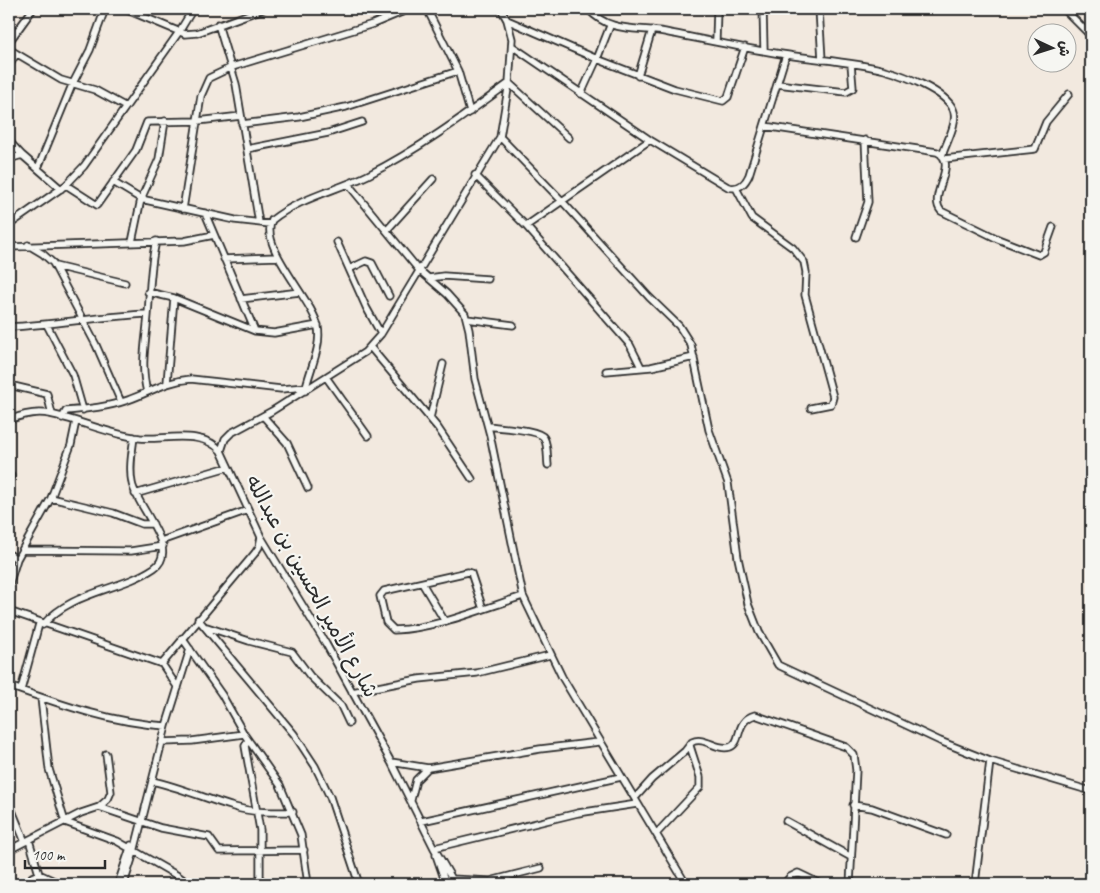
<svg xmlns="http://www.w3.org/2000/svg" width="1100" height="893" viewBox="0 0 1100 893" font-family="Caveat,'Playpen Sans Arabic',sans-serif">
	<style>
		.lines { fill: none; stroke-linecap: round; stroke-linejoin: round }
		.minor-casing { stroke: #2b2b2b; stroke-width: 9 }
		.minor { stroke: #f6f6f2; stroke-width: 5.5 }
		.labels { text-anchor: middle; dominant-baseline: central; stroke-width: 4.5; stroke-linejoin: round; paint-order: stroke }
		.street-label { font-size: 21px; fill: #2b2b2b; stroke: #f6f6f2 }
	</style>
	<rect width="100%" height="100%" fill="#f2e9df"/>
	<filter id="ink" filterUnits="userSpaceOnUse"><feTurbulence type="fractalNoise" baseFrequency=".02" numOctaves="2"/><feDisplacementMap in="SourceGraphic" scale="10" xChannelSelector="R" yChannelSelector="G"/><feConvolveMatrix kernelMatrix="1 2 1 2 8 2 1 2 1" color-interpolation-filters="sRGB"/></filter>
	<g filter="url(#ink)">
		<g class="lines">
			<defs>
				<path id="minor" d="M125,9L185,34L197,33L263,9
					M427,9L458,71L470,112
					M588,9C610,33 635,27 665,32C706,40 747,49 788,55C820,60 854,62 885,70C903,75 945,91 953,109C959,121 946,143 942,156
					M763,9L764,50
					M819,9L822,60
					M1064,9L1091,36
					M507,20L597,59L610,26
					M218,24L236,84L259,223
					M716,41L717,9
					M9,42L33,9
					M512,46L650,140L728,187C739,190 745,184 749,175L786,55
					M9,49L61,80L95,90L126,107
					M9,66L16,54
					M638,76L652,30
					M509,83L569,138
					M777,84L846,92L853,88L851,64
					M581,94L597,59L675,89L723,101L728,97L745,47
					M242,124L299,117L346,107L458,71
					M764,126L937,152C960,163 927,195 941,211L998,239L1039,255L1044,252L1053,227
					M500,137L562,201L649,297L679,326L691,345L709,430L728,483L738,558L748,604L759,632L778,665L940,741L990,761L1091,791
					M9,141L22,155
					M247,149L328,133L362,122
					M9,159L22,155L61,189
					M944,159L1035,149L1046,122L1069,94
					M38,168L72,85L90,50L105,9
					M475,175L526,226L630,345L641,367
					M113,182L141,199L159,159L165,121
					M348,184L418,269L447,294L465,314L469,330L475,379L490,435L523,596L562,677L686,884
					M66,185L97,205L136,150L147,122L198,121L241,116
					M736,188L752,218L793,248L804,262L806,272L805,295L833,397L831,404L811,408
					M183,209L201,96L209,78L232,67L373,24L409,9
					M205,213L255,331
					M9,225L66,185L84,166L179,32L193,9
					M526,226L650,140
					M387,230L433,179
					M856,237L868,202L865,140
					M132,242L141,199L235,220L270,224
					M337,242L366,307L381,334
					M28,245L43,254L53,263L96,345L121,402
					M9,247L184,241L214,235
					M224,259L278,257
					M55,266L125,283
					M349,269L366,261L372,263L389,296
					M429,278L444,276L488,279
					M148,292L174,298L255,331L274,333L318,325
					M241,299L300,292
					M467,319L513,325
					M47,325L73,375L83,410
					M9,327C55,325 101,316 148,314
					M371,348L438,428L472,479
					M606,371L651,367L694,357
					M326,377L368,436
					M167,383L174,298
					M9,385L47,394L52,414
					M305,391C309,371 322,347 318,327C313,300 258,246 272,220C299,198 338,190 368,175C418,150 464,116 509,83
					M147,392C140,365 146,341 148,315C150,289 150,266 156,241
					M263,416L287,443L308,488
					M62,418L66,411C87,409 108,407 128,400C151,392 165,381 191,379L281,389L306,387
					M430,418L443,364
					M9,420C21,415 37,411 50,414C79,420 111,435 140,438C165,440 203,429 221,451
					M488,426C499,428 539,429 544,438C548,445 547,457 548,465
					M9,474L11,476
					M135,494L228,467
					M51,498L113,513L142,524H153
					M161,541L248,510
					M23,550L131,551L163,546
					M9,554L17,559
					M422,583L444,620
					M9,585L17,559L51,498L71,445L76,421
					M483,609L471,573L468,572L384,591L380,596L386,622L394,630C437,628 482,609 523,596
					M9,611L162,664L255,553L259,547L261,537
					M198,619L294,734L315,766L330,797L359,884
					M43,625C71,591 120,591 154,568C181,550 136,506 132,483C129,468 132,452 134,437
					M207,627L249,641L292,652L310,676L341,706L349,723
					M182,638L222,695L244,734L280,785L301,835L308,884
					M162,664L178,688
					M9,686C59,704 113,723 166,726
					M21,690L39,624
					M352,692L419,679L477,673L550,655
					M41,698L49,769L65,822L117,841L178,876L189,884
					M248,740L245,746L260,830V884
					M162,742L192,741L244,734
					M391,762L428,768L540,749L599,742
					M152,781C180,787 206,799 234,807C254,813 273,812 293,812
					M635,798L652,779L685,751L692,742C705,736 716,751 730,747C743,742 734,721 755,715L846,747L854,755L856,770L850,884
					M411,800L416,780L428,768
					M9,803L25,842
					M853,805L872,808L946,835
					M99,807L161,828L209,837L219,851L304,850
					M422,821L621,777
					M786,821L851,857
					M656,834L700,787V777L690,746
					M29,840L39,874L61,884
					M434,848L578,813L637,804
					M9,850L81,813L99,807L108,799L111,792L106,754
					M436,855L446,884
					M31,884L32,877L39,874
					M118,884L131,845
					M124,884L134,852L166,726L190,649
					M441,884L452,879L490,881L541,868
					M455,884L434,848L391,762L326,644L261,537L221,451L225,439L231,433L272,411L365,352L381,334L500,137L509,83L512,39L507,20L501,9
					M784,884L790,877L798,873L821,884
					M975,884L990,761"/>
			</defs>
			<use href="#minor" class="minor-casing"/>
			<use href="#minor" class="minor"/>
		</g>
	</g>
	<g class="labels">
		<g class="street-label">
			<text transform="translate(312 586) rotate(61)">شارع الأمير الحسين بن عبدالله</text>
		</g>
	</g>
	<rect width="1100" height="893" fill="none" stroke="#f6f6f2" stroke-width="30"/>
	<rect x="15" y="15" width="1070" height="863" fill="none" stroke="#2b2b2b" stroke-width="2" filter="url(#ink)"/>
	<g transform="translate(1052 48) rotate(94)"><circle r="24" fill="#f6f6f2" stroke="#a5a5a2"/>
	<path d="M0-4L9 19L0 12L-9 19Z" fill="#2b2b2b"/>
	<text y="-8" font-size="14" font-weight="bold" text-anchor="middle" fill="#2b2b2b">ش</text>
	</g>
	<path d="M25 860v8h80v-8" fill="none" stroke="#2b2b2b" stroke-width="2.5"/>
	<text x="32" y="860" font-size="15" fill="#2b2b2b" stroke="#f6f6f2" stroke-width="4" paint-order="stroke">100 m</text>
</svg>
